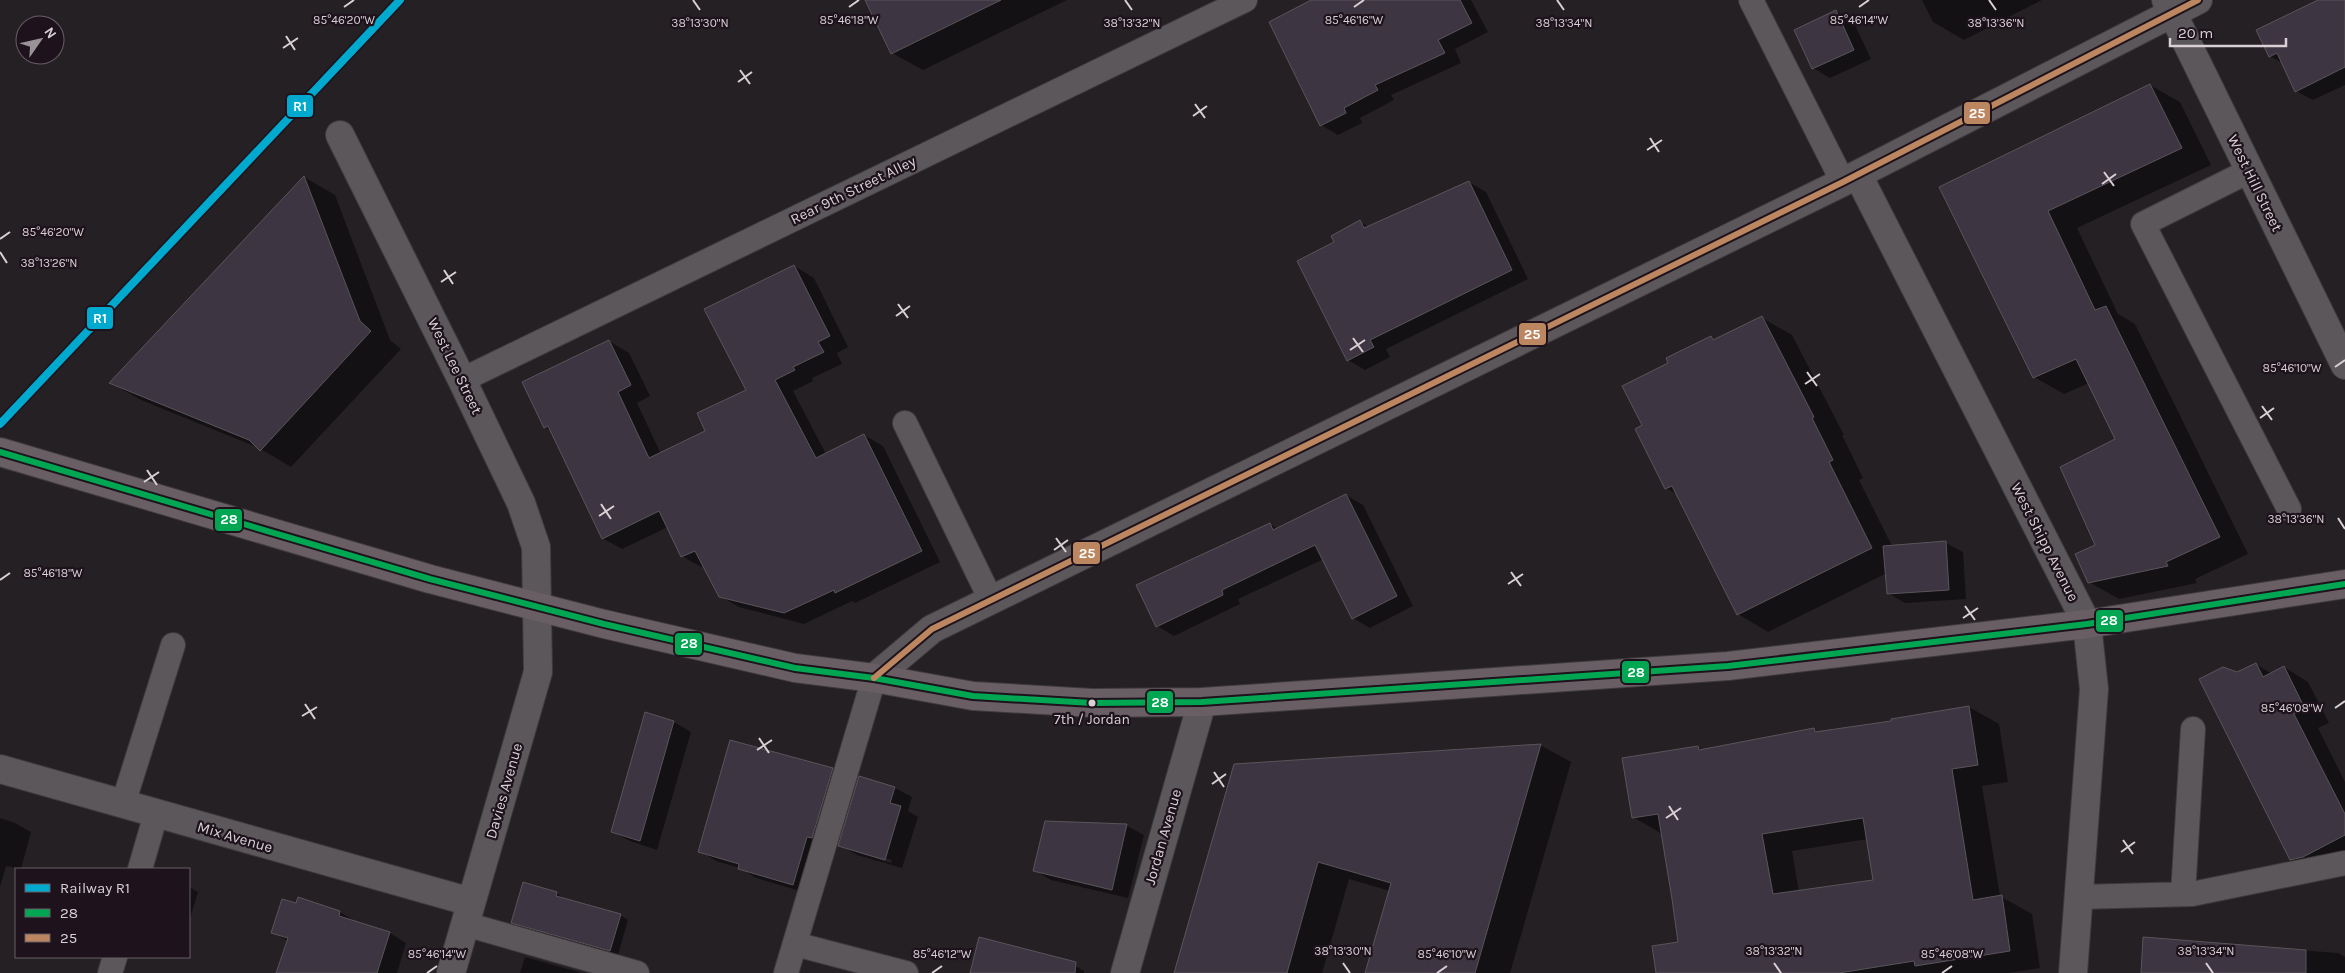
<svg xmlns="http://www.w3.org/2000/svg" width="2345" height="973" viewBox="0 0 2345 973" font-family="Karla,sans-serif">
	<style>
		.shadow { fill: #0007; fill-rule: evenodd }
		.building { fill: #3e3542; stroke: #59555a; fill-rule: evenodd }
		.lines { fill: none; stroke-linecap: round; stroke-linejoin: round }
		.service-casing { stroke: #3e3a3d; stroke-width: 26 }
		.minor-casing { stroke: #3e3a3d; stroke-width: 30 }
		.tertiary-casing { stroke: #3e3a3d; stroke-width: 30 }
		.primary-casing { stroke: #3e3a3d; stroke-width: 30 }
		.service { stroke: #5c575b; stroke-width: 24 }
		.minor { stroke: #5c575b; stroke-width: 28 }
		.tertiary { stroke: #5c575b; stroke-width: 28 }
		.primary { stroke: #695e64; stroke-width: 28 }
		.bus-1-casing { stroke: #1e131c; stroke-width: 10 }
		.bus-2-casing { stroke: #1e131c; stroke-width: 10 }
		.bus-1 { stroke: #00a651; stroke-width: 6 }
		.bus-2 { stroke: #bb8660; stroke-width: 6 }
		.rail-1-casing { stroke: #1e131c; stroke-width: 11 }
		.rail-1 { stroke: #00a9ce; stroke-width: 8 }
		.ticks { fill: none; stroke: #d8d0d5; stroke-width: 2 }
		.bus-dot { fill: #d8d0d5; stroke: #1e131c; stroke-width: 2 }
		.labels { text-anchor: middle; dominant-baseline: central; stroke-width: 4.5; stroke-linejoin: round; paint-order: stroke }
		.bus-label { font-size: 14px; fill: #d8d0d5; stroke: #1e131c }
		.street-label { font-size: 15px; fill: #d8d0d5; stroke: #1e131c }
		.ticks-label { font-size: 12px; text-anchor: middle; fill: #d8d0d5; stroke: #1e131c; stroke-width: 4.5; stroke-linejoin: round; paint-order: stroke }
		.line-badge { stroke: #1e131c; stroke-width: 2 }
		.badge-label { font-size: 14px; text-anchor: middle; font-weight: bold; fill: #fff }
	</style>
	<rect width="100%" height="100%" fill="#252024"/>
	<path class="shadow" d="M866,0H1067L923,70L892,53Z
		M1314,0H1471L1488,32L1455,49L1461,63L1391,95L1394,100L1360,118L1362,123L1338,135L1321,125Z
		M1922,0H2042L1964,40L1933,22Z
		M2320,0H2345V85L2313,100L2296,91L2284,64L2270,56Z
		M1836,11L1853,21L1871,59L1830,78L1813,68L1795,30Z
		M2150,85L2180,102L2211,165L2077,228L2118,314L2135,324L2248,554L2195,579L2197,583L2119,599L2089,582L2116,440L2089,383L2064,394L2034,377L1941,187Z
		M304,177L335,195L390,340L401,349L291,467L259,448L141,400L111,383Z
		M1469,182L1486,192L1528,279L1386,349L1390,357L1365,370L1348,360L1336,242L1360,222L1369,227Z
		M794,266L814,278L848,347L837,353L842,364L812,378L813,381L793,391L826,454L864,435L883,446L940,562L855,603L852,601L804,624L739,607L720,596L704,566L701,567L682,556L668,527L622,549L602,538L552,431L545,427L609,341L629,353L650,396L637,403L661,454L707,432L747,391Z
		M1762,318L1792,335L1844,435H1842L1863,478L1859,480L1892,546L1946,543L1963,552L1966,599L1905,603L1888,593L1887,573L1768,632L1738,614L1678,495L1666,488L1643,426L1670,363L1711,338L1716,340Z
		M1346,495L1363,505L1413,606L1370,628L1353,618L1324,559L1238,599L1240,604L1174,636L1157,626L1270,524L1278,529Z
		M2256,664L2272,674L2284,667L2308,682L2329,723L2318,728L2345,782V862L2315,873L2291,859L2237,673Z
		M1969,707L1999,724L2008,782L1982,786L2000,896L2032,914L2040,968L2008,973H1658L1679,943L1662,834L1633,817L1698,747L1704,750L1814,730L1819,733L1893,722ZM1868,839L1874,881L1799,892L1792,851Z
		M674,722L691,732L657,850L630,841L613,832Z
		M1540,745L1571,762L1510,973H1366L1390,891L1349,879L1322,973H1175L1235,765Z
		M832,770L849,779L810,894L756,878L740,868L716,861L700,851Z
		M895,788L912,797L908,811L918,817L902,868L857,855L840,845ZM856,850L892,860L891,863L856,852Z
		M0,818L15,823L31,832L21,869L6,866L0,887Z
		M1046,822L1127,826L1144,835L1128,898L1051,880L1034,870Z
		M189,887L198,892L189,922Z
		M556,893L564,899L620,915L628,920L618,955L521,927L513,922Z
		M340,912L356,922L390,933L406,943L397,973H277L288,941L272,932Z
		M2145,938L2338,953L2345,957V973H2142Z
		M525,957L582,973H520Z
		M1067,961L1084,971V973H972Z"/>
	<path class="building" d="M865,0H1001L891,54Z
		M1311,0H1460L1472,23L1438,40L1445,53L1375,85L1378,90L1344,108L1346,113L1320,126L1269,22Z
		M2318,0H2345V67L2295,92L2277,53L2269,57L2256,30Z
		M1836,10L1854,50L1812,69L1794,30Z
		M2150,84L2182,148L2048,211L2095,310L2106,306L2220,537L2166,562L2168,566L2088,583L2075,554L2095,545L2060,467L2115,439L2076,359L2033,378L1939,187Z
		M304,176L360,321L371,331L260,451L249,440L109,383Z
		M1469,181L1512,270L1370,340L1374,347L1347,361L1297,261L1334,242L1331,236L1360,220L1364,228Z
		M794,265L830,336L818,342L824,352L793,367L795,370L775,380L816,458L864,434L922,551L835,593L834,590L784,613L719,597L695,551L681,557L659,511L602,539L548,426L544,428L522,382L609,340L631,385L618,392L649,458L705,431L697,413L746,390L704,309Z
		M1762,316L1814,417L1812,418L1833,460L1829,462L1872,548L1737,615L1672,486L1665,489L1635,429L1642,425L1622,386L1668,363L1666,358L1711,336L1713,340Z
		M1346,494L1397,596L1352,619L1315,545L1222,590L1223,595L1156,627L1136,585L1270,523L1273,530Z
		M1946,541L1949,590L1887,594L1883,546Z
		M2256,663L2263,677L2284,666L2305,709L2294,714L2345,814V835L2303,857L2290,860L2199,679L2223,667L2237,672Z
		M1969,706L1978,765L1952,769L1973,900L2002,895L2010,951L1915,966L1914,961L1839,973H1656L1652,946L1678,942L1672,899L1658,814L1632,818L1622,758L1698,746L1699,750L1814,728L1815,732L1891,721V719ZM1863,818L1873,880L1773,894L1762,834Z
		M645,712L674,721L640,841L611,832Z
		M730,740L833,768L812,838L807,837L793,885L738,869L739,864L698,852Z
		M1541,744L1475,973H1365L1391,883L1318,862L1287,973H1174L1234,764Z
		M859,776L895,787L890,803L901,806L885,860L838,846Z
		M1045,821L1127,824L1112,890L1033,871Z
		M523,882L557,892L556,896L621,914L610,951L511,923Z
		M298,897L340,911L339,916L390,932L377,973H276L288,938L271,933L282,899L296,903Z
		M979,937L1076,962L1075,973H970Z
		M2143,937L2306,950V973H2141Z"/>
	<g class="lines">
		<defs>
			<path id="service" d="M1751,0L1843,182
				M2249,171L2143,224L2289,509
				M462,380L1245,0
				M905,423L991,600
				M123,804L173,645
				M140,869L156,814
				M2183,894L2193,729
				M2079,897L2192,894L2345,863
				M465,924L637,973
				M795,944L906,973
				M110,973L115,957
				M786,973L874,678"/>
			<path id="minor" d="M340,135L462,380L521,503L536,547L538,672L451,973
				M1858,175L2087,624L2094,689L2073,973
				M874,678L932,629L1843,182L2198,0
				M0,769L471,902
				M1125,973L1202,702"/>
			<path id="tertiary" d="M2166,0L2345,365"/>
			<path id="primary" d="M0,452L430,579L604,624L795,668L874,678L973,696L1092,703L1202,702L1728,666L2087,624L2345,584"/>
		</defs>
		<use href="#service" class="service-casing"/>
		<use href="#minor" class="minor-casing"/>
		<use href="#tertiary" class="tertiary-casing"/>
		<use href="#primary" class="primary-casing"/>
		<use href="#service" class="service"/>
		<use href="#minor" class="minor"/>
		<use href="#tertiary" class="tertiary"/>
		<use href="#primary" class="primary"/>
		<defs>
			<path id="bus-1" d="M0,452L430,579L604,624L795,668L874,678L973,696L1092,703L1202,702L1728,666L2087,624L2345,584"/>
			<path id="bus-2" d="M874,678L932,629L1843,182L2198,0"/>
		</defs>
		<use href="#bus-1" class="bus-1-casing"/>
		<use href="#bus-2" class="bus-2-casing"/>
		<use href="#bus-1" class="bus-1"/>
		<use href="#bus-2" class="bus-2"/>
		<defs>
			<path id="rail-1" d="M0,424L400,0"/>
		</defs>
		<use href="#rail-1" class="rail-1-casing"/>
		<use href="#rail-1" class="rail-1"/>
	</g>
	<path class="ticks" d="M693,0L700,10M1125,0L1132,10M1557,0L1564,10M1989,0L1996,10M344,7L354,0M849,7L859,0M1354,7L1364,0M1859,7L1869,0M286,36L295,50M283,48L298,38M740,70L750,84M738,82L752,72M1195,104L1205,118M1193,116L1207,106M1650,138L1659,152M1647,150L1662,140M2104,172L2114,186M2102,184L2116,174M0,239L10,232M0,252L7,263M444,270L453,284M441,282L456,272M898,304L908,318M896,316L910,306M1353,338L1363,352M1350,350L1365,340M2335,367L2345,360M1807,372L1817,386M1805,384L1820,374M2262,406L2272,420M2260,418L2274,408M147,470L157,485M144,482L159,472M601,504L611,519M599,516L614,506M2338,518L2345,529M1056,538L1066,552M1054,550L1068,540M1511,572L1521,586M0,580L10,573M1508,584L1523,574M1965,606L1975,620M1963,618L1978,608M305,704L315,719M2335,708L2345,701M302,716L317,707M759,738L769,753M757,750L772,740M1214,772L1224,787M1212,784L1226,774M1669,806L1678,820M1666,818L1681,808M2123,840L2133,854M2121,852L2135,842M1343,963L1350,973M1774,963L1781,973M2206,963L2213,973M427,973L437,966M932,973L942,966M1437,973L1447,966M1942,973L1952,966"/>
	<circle class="bus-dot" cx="1092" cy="703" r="4.5"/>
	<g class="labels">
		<g class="bus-label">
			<text x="1092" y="719">7th / Jordan</text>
		</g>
		<g class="street-label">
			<text transform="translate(2255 183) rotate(64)">West Hill Street</text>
			<text transform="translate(853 190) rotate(-26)">Rear 9th Street Alley</text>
			<text transform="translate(455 366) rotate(64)">West Lee Street</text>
			<text transform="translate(2045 542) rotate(63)">West Shipp Avenue</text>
			<text transform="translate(504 791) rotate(-74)">Davies Avenue</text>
			<text transform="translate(235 837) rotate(16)">Mix Avenue</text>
			<text transform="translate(1163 837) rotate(-74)">Jordan Avenue</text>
		</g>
	</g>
	<g class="ticks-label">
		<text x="1859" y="24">85°46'14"W</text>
		<text x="344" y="24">85°46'20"W</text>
		<text x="849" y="24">85°46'18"W</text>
		<text x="1354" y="24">85°46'16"W</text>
		<text x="1132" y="27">38°13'32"N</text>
		<text x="1564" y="27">38°13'34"N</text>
		<text x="1996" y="27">38°13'36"N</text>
		<text x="700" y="27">38°13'30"N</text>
		<text x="53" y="236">85°46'20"W</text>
		<text x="49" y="267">38°13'26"N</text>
		<text x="2292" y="372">85°46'10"W</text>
		<text x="2296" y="523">38°13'36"N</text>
		<text x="53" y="577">85°46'18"W</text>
		<text x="2292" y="712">85°46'08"W</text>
		<text x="1343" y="955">38°13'30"N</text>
		<text x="1774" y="955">38°13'32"N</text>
		<text x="2206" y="955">38°13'34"N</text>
		<text x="437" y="958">85°46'14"W</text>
		<text x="942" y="958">85°46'12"W</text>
		<text x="1447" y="958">85°46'10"W</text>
		<text x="1952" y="958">85°46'08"W</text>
	</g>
	<g class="line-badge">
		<rect x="286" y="94" width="28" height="24" rx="5" fill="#00a9ce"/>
		<rect x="1963" y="101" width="28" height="24" rx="5" fill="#bb8660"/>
		<rect x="86" y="306" width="28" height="24" rx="5" fill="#00a9ce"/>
		<rect x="1518" y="322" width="29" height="24" rx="5" fill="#bb8660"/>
		<rect x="214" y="508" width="29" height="24" rx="5" fill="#00a651"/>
		<rect x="1072" y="541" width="29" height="24" rx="5" fill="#bb8660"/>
		<rect x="2095" y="609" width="29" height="24" rx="5" fill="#00a651"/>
		<rect x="674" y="632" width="29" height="24" rx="5" fill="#00a651"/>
		<rect x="1621" y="660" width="29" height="24" rx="5" fill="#00a651"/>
		<rect x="1146" y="690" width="28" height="24" rx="5" fill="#00a651"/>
	</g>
	<g class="badge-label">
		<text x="300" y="111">R1</text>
		<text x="1977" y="118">25</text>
		<text x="100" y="323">R1</text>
		<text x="1532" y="339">25</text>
		<text x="229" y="524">28</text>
		<text x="1087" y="558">25</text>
		<text x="2109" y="625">28</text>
		<text x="689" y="648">28</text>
		<text x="1636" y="677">28</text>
		<text x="1160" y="707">28</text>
	</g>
	<rect x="15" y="868" width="175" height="90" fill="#1e131c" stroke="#685f66"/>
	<rect x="25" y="884" width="25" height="8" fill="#00a9ce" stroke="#685f66"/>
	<text x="60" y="893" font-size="15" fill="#d8d0d5">Railway R1</text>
	<rect x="25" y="909" width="25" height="8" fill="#00a651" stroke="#685f66"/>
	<text x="60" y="918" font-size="15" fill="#d8d0d5">28</text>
	<rect x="25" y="934" width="25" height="8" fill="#bb8660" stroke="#685f66"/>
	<text x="60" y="943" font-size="15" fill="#d8d0d5">25</text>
	<g transform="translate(40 40) rotate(56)"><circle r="24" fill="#1e131c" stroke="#685f66"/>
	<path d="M0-4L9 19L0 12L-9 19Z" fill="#999297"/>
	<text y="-8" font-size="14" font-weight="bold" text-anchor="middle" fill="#d8d0d5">N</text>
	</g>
	<path d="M2170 38v8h116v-8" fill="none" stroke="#d8d0d5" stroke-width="2.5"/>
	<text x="2178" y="38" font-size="15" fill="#d8d0d5" stroke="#1e131c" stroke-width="4" paint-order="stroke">20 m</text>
</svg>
